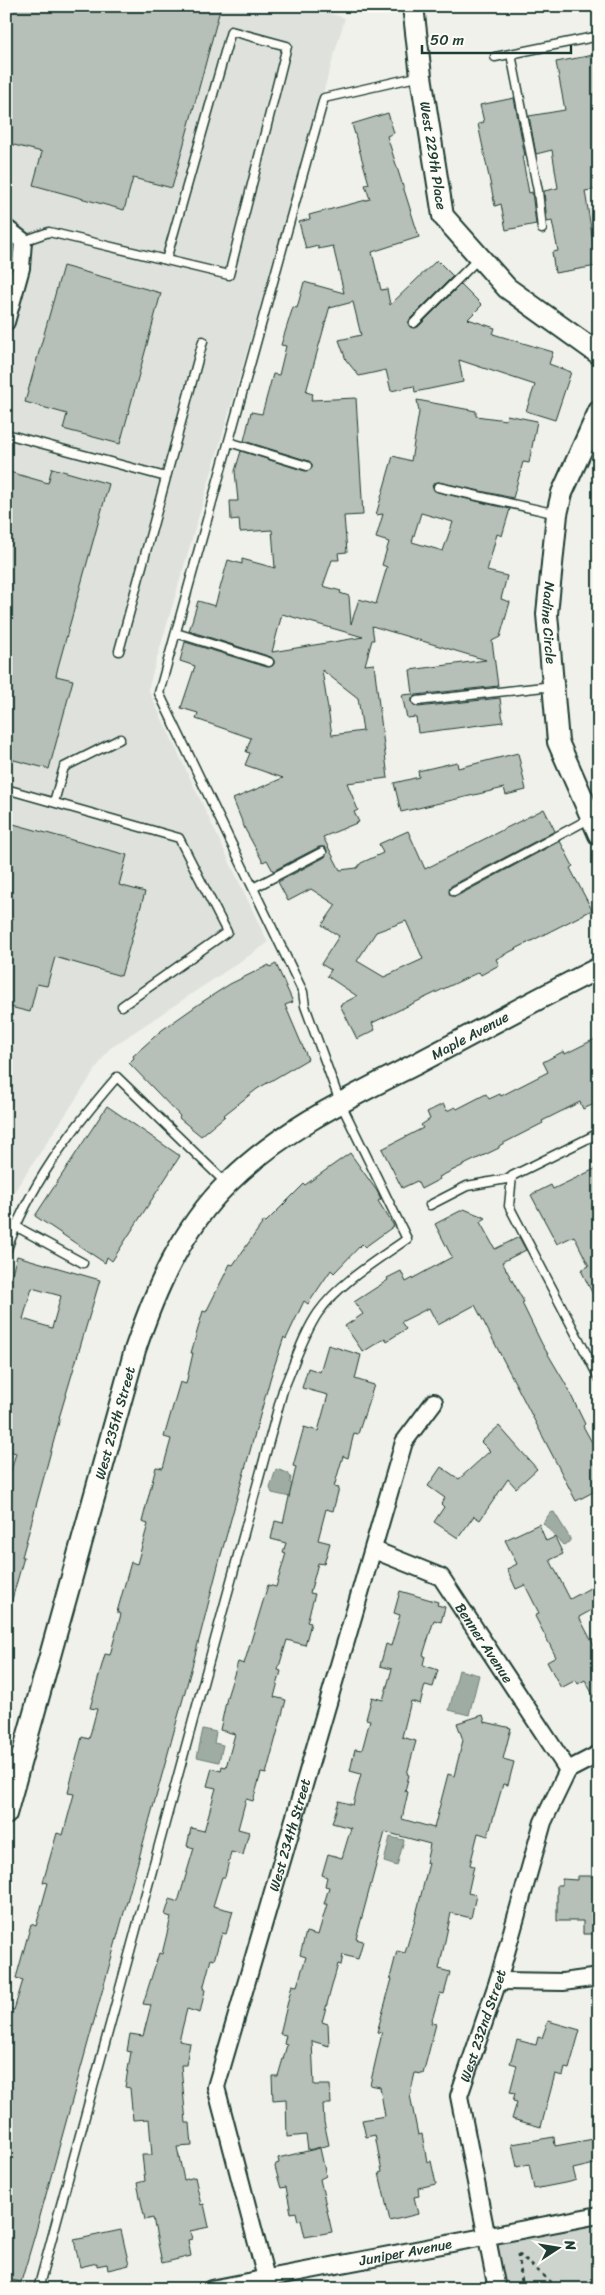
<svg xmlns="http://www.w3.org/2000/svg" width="605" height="2295" viewBox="0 0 605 2295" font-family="Sriracha,sans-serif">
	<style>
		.built { fill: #dfe2dc }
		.green { fill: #cdd3cd; stroke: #768880 }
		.water { fill: #9faca4; stroke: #6c8077 }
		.building { fill: #b6bfb8; stroke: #1f3d34; fill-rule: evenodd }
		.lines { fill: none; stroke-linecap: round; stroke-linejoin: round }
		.service-casing { stroke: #1f3d34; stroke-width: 11 }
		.minor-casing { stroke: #1f3d34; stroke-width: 20 }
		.tertiary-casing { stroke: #1f3d34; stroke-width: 24 }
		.path { stroke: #1f3d34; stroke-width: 3; stroke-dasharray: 4 4; stroke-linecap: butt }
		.service { stroke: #fdfcf7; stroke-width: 8 }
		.minor { stroke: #fdfcf7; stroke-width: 16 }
		.tertiary { stroke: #fdfcf7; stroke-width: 20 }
		.labels { text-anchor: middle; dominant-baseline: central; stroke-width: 4; stroke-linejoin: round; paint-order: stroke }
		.street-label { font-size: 14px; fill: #1f3d34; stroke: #fdfcf7 }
	</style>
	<rect width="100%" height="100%" fill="#f0f1eb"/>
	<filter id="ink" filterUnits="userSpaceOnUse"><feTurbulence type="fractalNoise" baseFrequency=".02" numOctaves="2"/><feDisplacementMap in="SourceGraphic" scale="10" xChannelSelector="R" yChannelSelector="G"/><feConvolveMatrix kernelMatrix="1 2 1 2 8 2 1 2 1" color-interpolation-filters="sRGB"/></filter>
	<g filter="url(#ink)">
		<path class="built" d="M6,6H306L345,18L148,689L268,943L109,1049L16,1189L6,1213Z"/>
		<path class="green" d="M599,2216V2289H500L489,2239Z"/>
		<path class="water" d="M276,1469L288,1473L291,1478L290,1483L293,1484L290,1497L272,1493L270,1488Z
			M554,1512L570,1538V1542L563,1545L543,1523L550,1513Z
			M459,1670L479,1675L469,1715L449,1710Z
			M203,1729L216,1732L214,1743L223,1745L219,1762L197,1757Z
			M390,1837L404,1840L397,1866L384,1862Z"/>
		<path class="building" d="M6,6H221L172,188L133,178L124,210L33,185L42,152L6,143Z
			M599,54V189L585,191L597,266L555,273L552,252L558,251L552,221L547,222L544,191L558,188L552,150L536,154L529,116L565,110L556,62Z
			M514,98L525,156H522L529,193L532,192L536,224L506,230L501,204L495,206L478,124L484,122L480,105Z
			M388,113L394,133L387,136L419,237L372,252L381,290L387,289L390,305L437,260L453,276L410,319L408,324L410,327H418L461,284L482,305L468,319L495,328L493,334L553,352L549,364L571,372L555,420L526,411L535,385L459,360L463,382L415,392L414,386L391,391L386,370L359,376L346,360L339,340L361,335L353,302L330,308V306L306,392L313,394L311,400L356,398L363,515L344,516L347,552L338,553L339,560H332L323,586L341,591L340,593L349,596L351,624L359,599L376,604L387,567L382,565L389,542L376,538L383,514L376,515L393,456L411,461L419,412L417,400L476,411V416L506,420L507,415L537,421L529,463L523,462L513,498L439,482L434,483L432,486L437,492L510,509L502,536L497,534L487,571L507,576L501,599L510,602L500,637L492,641L498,686L416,695L412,698V702L418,707L500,698L503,722L418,733L416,717L407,718L402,695L413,694L410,670L486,660L372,626L374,640H372L365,665L374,664L388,778L347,783L358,810L354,812L359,822L323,837L340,870L357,868L361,863L383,853L379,844L408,831L425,869L544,809L555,831L451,886L449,893L451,896H457L560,841L573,866L570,868L592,910L496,959L499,965L481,975L479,972L372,1023L375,1030L357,1039L340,1005L357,996L327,976L331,970L321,964L339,936L322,925L336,905L311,889L288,901L278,882L325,857L327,850L325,847H319L273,871L267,860L263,862L245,829L233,799L283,778L245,765L250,753L246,752L251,738L196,719L198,713L181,708L195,666L180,661L185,642L267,667L274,664V660L271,657L189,631L198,601L215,606L228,560L242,564V559L275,568L272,530L240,532L239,519L231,520L230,501H238L235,471L241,451L305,471L312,468V464L309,461L244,441L251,412L262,414L273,374L279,375L286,346L281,345L293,307L297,308L304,282L344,293L333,246L318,249V246L306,249L299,222L310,219L309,215L370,199L365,185L369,184L352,124ZM421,513L453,522L443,551L412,542ZM282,614L349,633L363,637L272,652ZM322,670L358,698L363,731L332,735ZM406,921L423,959L384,977L357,961L376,932Z
			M63,266L161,293L120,444L63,429L67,414L25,402Z
			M52,468L109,484L58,667L56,676L73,680L49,769L6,758V471L48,483Z
			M518,753L526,790L506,795L504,788L401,812L394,783L419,777L418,771L457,762L458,768Z
			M6,822L127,855L119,885L145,892L121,976L55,957L47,986L37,984L30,1012L6,1006Z
			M276,964L293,1002L285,1005L308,1059L257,1089L224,1115L225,1116L201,1136L179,1118L180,1116L129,1063L134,1058L133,1056L162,1030L199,1004L230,984L269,965L270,967Z
			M599,1037V1102L583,1109L580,1102L542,1121L543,1123L504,1143L499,1146V1148L439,1177L440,1179L421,1189L417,1181L402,1188L382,1149L423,1128L421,1125L430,1119L427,1112L443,1104L447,1111L455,1107L457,1109L486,1094L489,1099L500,1094L501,1096L548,1072L543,1062L564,1051L565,1054Z
			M107,1106L180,1156L112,1261L107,1257L105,1263L35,1216Z
			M350,1153L377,1191L381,1199L378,1201L394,1226L365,1247L362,1244L334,1273L331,1270L308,1304L304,1301L286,1339L284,1337L271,1376L219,1562L194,1659L34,2238L21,2282L6,2279V2008L14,2010L23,1980L16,1978L31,1924L36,1926L48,1883L43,1882L57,1833L63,1835L74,1794L68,1793L76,1760L82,1737L89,1739L97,1709L90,1708L105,1654L110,1655L121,1614L117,1612L131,1562L137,1564L148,1524L142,1522L156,1467L163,1468L171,1439L164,1437L180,1382L186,1384L193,1353H191L203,1311L206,1312L230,1264L233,1265L264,1221L266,1222L304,1184L305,1185Z
			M599,1167V1307L581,1270L589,1266L574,1236L557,1244L531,1195L551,1185L553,1189Z
			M464,1209L486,1218L480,1222L495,1249L519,1237L526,1250L502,1262L524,1302L522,1303L542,1344L565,1383L585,1424L583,1426L599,1455V1489L576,1501L475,1305L438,1325L429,1308L401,1322L406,1329L387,1341L385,1338L363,1352L345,1326L363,1314L354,1302L388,1280L387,1278L401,1271L406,1282L452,1257L435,1224Z
			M17,1256L100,1280L59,1418H60L22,1557H24L11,1603L6,1602V1488L16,1453L6,1450V1293ZM32,1288L61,1296L52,1328L23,1319Z
			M328,1345L361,1355L355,1379L374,1385L358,1434L354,1433L348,1458L343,1456L334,1487L339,1488L333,1511L326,1509L318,1540L330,1543L324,1564L318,1563L310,1593L315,1594L307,1622L311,1623L305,1645L287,1640L278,1670L281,1671L274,1697L286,1700L266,1774L261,1773L253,1801L246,1799L238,1829L249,1832L243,1855L231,1852L225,1877H222L213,1906L233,1911L226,1934L222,1933L214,1960L211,1959L203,1989L205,1990L200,2013L187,2009L179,2041L190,2043L186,2065H181L186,2123H190L192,2146L177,2147L184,2180L195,2177L201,2205L204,2204L209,2227L190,2231L192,2239L188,2240L191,2256L162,2263L153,2218L145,2220L137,2183L145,2181L142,2155H152L149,2119L133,2120L130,2088L125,2087L131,2052L127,2051L130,2034L143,2036L151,2005L143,2004L159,1953L162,1954L171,1917L165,1915L170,1899L178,1902L194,1848L187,1846L191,1828L204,1831L216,1788L207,1786L212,1768L221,1771L222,1766L226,1767L235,1734L220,1730L227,1697L238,1662L244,1664L268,1585L276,1587L286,1553L283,1552L286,1543L271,1539L275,1521L283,1523L296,1467L293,1466L304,1427L318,1431L328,1395L302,1388L308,1368L320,1372Z
			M499,1426L537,1469L516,1488L508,1479L480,1520L474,1516L458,1538L434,1522L444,1507L441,1504L445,1498L428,1486L441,1467L459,1479L490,1451L481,1442Z
			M539,1524L546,1541L555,1537L563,1554L550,1560L570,1599L599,1583V1606L579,1617L599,1655V1706L585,1680L578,1684L576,1680L561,1688L547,1662L556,1657L535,1616L539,1613L525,1585L516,1589L507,1569L517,1564L505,1540Z
			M400,1591L438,1602L437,1605L445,1607L441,1622L434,1620L423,1655L425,1656L423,1665L438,1670L433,1687L425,1685L420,1704L411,1701L402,1737L416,1741L407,1774L409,1775L405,1791L408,1792L402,1819L434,1828L448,1774L454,1776L463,1740L457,1723L483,1715L485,1722L511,1728L503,1759L514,1762L508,1785L503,1784L488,1836L478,1833L470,1865L474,1866L468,1893L476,1895L471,1918L451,1913L439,1969L450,1972L444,1994L440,1993L431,2023L436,2024L423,2074L415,2073L410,2095L418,2135L422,2134L427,2162L431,2161L436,2184L418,2188L419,2196L414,2197L418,2214L390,2221L379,2173L382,2172L375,2135L366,2137L362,2120L385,2116L380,2087L370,2085L382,2033L377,2032L392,1979L390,1978L397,1951L405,1953L415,1919L429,1863H426L430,1844L385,1832L356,1939L363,1941L358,1959L343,1955L341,1965L338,1964L322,2022L328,2024L329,2046L312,2041L314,2085H330L331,2104H323L324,2122L329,2145L308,2150L306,2135L287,2137L286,2099L273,2100L272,2076H278L287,2045L284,2044L286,2035L280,2034L292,1985L297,1986L306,1957L300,1955L306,1932L318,1935L327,1904H324L329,1887L325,1886L327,1877L322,1875L328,1854L342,1858L351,1828L332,1823L339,1801L353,1805L361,1774L350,1771L355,1749L362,1750L370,1720L366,1719L372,1697L383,1700L392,1669L380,1666L386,1644L391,1646L400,1615L394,1613Z
			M577,1876H599V1934H583V1921H557V1885H562V1879L577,1880Z
			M548,2021L580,2030L569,2069L565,2068L563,2076L555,2074L541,2127L512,2119L517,2102L513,2101L515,2093L510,2092L517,2065L510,2063L517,2040L536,2045L538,2037L542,2038Z
			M554,2137L555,2146L599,2138V2163L573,2169L576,2180L570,2182L534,2189L529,2164L517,2167L512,2144Z
			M320,2148L326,2176L320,2179L332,2232L305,2237L301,2220L298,2221L296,2212L291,2213L286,2187L281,2188L280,2185L275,2167L276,2164L279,2163L278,2158Z
			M121,2230L129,2265L108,2270L107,2264L97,2266V2263L80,2267L74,2240Z"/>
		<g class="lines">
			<defs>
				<path id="service" d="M511,54L538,191L542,229
					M495,57L599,36
					M23,241L49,232L229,275L287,46L231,31L166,260
					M414,323L480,257
					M6,434L166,477
					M229,442L307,466
					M438,487L557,514
					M176,633L269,662
					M119,651L203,341
					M417,701L553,686
					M6,789L179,838L227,932L122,1006
					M54,802L64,767L120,739
					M253,888L322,852
					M454,891L591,818
					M599,1133L512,1176L509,1206L599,1378
					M430,1205L467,1186L512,1178
					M17,1227L83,1263
					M6,1252C28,1187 72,1129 117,1077L227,1184
					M38,2289L283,1390C294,1365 303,1335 318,1313C339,1283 377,1260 407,1239L340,1102L305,1006L303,992L159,693L324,98L421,76"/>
				<g id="minor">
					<path d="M6,228L23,241L21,268L6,322"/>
					<path id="s1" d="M374,1550L441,1577L568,1770"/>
					<path d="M568,1770L599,1754"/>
					<path d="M498,1981L563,1982L599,1977"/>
					<path id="s2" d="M266,2278L216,2087L404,1442L434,1402"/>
					<path id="s3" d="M211,2289L599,2215"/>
					<path id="s4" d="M497,2289L459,2096L498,1981L543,1822L568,1770"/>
				</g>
				<g id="tertiary">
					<path id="s5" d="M413,6L421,76L443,216L507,288L599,354"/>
					<path id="s6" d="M599,411L562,493L557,514L547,614L558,742L599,835"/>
					<path id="s7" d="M6,1814L135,1350C155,1290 182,1228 228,1183C282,1129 351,1097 418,1063C479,1031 538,998 599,968"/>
				</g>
			</defs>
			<use href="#service" class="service-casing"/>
			<use href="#minor" class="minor-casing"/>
			<use href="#tertiary" class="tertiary-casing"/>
			<path class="path" d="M518,2254L559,2289
				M518,2254L523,2289"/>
			<use href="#service" class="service"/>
			<use href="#minor" class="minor"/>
			<use href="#tertiary" class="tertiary"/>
		</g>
	</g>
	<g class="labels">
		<g class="street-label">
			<text stroke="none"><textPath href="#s5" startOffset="151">West 229th Place</textPath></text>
			<text stroke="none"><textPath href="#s6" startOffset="221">Nadine Circle</textPath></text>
			<text stroke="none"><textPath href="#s7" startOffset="959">Maple Avenue</textPath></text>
			<text stroke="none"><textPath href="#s7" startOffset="406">West 235th Street</textPath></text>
			<text stroke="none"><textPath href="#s1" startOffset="151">Benner Avenue</textPath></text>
			<text stroke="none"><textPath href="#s2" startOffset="460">West 234th Street</textPath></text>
			<text stroke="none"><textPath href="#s4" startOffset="271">West 232nd Street</textPath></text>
			<text stroke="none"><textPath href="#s3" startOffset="198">Juniper Avenue</textPath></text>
		</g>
	</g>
	<rect width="605" height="2295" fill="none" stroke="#fdfcf7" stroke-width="25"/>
	<rect x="12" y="12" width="580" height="2270" fill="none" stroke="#1f3d34" stroke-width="2" filter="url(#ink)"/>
	<g transform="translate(558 2248) rotate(78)" stroke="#fdfcf7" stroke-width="4" paint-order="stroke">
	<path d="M0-4L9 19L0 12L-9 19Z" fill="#1f3d34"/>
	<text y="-8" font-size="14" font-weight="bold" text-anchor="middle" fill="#1f3d34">N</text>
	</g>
	<path d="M422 45v8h149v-8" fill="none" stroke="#1f3d34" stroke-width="2.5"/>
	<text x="430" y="45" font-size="15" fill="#1f3d34" stroke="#fdfcf7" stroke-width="4" paint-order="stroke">50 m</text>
</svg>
